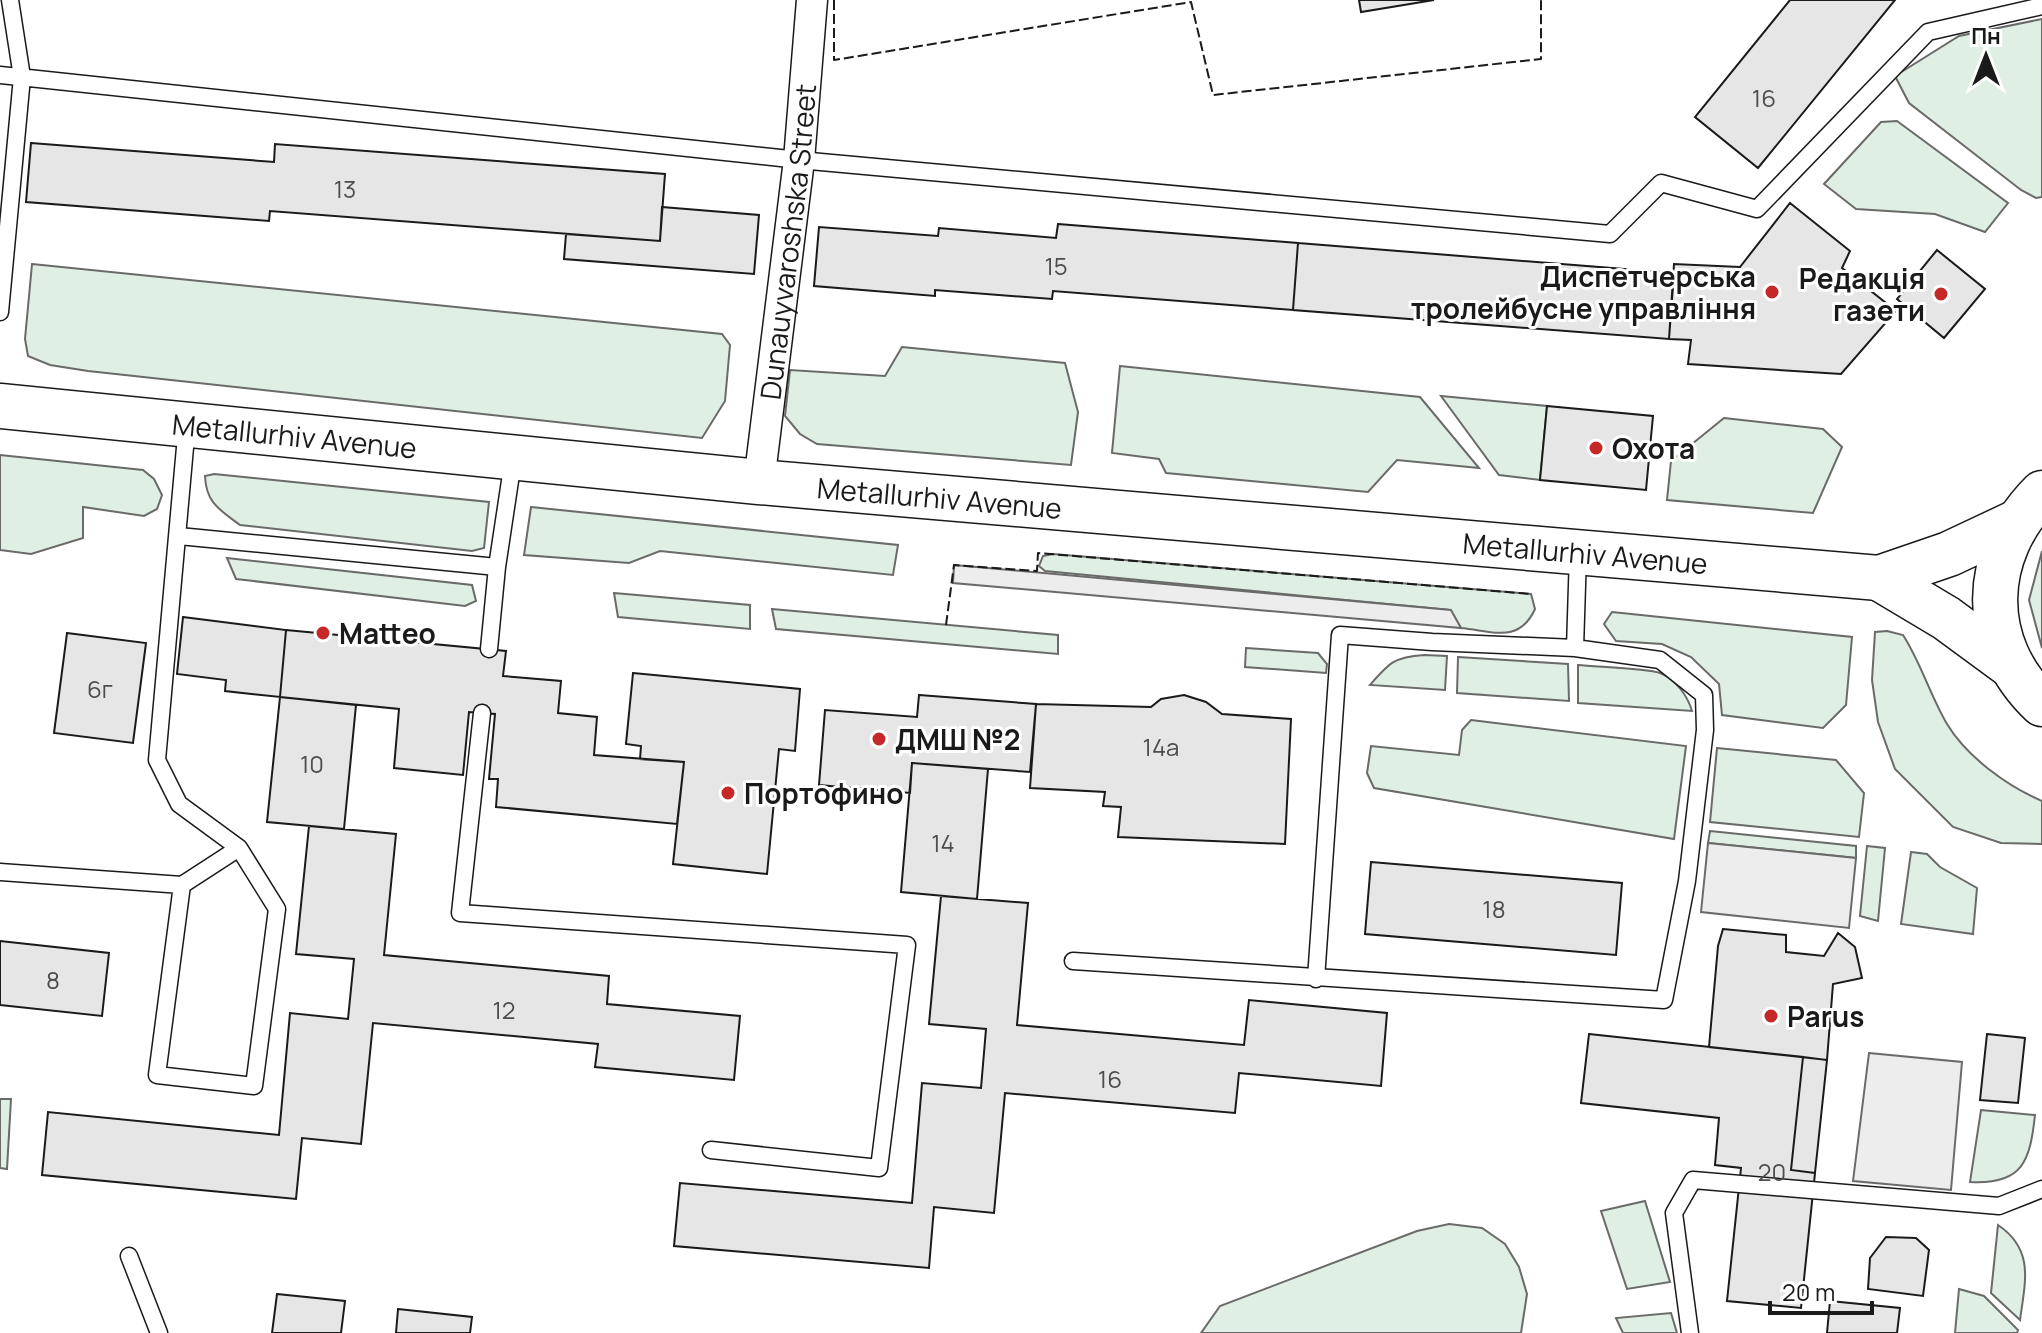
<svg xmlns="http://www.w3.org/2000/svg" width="2042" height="1333" viewBox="0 0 2042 1333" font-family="Manrope,sans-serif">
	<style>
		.green { fill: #e0efe3; stroke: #6a6a6a; stroke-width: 2 }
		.parking { fill: #ededed; stroke: #6a6a6a; stroke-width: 2 }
		.building { fill: #e6e6e6; stroke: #1a1a1a; stroke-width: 2 }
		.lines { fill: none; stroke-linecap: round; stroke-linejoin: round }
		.lane-casing { stroke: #1a1a1a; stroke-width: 19 }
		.street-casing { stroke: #1a1a1a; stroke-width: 33 }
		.secondary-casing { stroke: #1a1a1a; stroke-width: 47 }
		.lane { stroke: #fff; stroke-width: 16 }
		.street { stroke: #fff; stroke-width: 30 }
		.secondary { stroke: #fff; stroke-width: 44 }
		.fence { stroke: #1a1a1a; stroke-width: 2; stroke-dasharray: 10 4; stroke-linecap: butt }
		.poi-dot { fill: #c62828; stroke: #fff; stroke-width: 3 }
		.labels { text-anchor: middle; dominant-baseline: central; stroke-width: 6; stroke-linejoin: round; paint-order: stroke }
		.number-label { font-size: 24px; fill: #4d4d4d }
		.street-label { font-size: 28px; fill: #1a1a1a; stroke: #fff }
		.poi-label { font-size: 28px; font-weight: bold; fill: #1a1a1a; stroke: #fff; text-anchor: start }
	</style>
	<rect width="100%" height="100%" fill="#fff"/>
	<path class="green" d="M2042,19V197L2036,198L2021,190L1909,103L1895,76L1959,36Z
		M1897,121L2008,203L1985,232L1935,214L1856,209L1824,184L1881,122Z
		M32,264L722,334L730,345L725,401L702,438L88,371L50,365L28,356L25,339Z
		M902,347L1065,363L1078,412L1071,465L817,444L800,434L785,416L790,370L885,376Z
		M1120,366L1420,397L1479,468L1397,460L1368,492L1166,473L1159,459L1112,453Z
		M1441,396L1547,406L1540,480L1499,475Z
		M1724,418L1823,429L1842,447L1813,513L1667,500L1671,461Z
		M0,455L143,470L154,479L162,495L157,509L144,516L83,507V538L31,554L0,550Z
		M214,474L489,502L484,548L472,551L240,525C220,510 206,503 205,476Z
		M531,507L898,545L893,575L660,551L629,563L524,555Z
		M2042,551V648L2029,600Z
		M1053,554L1531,594L1535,609C1519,644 1493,631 1461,628L1450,610L1045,571L1039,566L1043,556Z
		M227,558L472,585L476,601L465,606L236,579Z
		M614,593L750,605V629L618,617Z
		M772,609L1058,635V654L776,629Z
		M1612,612L1852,637L1846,705L1823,728L1722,715L1719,684L1691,657L1662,644L1616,641L1604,624Z
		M1887,631L1903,635C1921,663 1930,695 1947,724C1967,757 2007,786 2042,801V844L2001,843L1953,827L1895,769L1878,722L1872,680L1875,632Z
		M1246,648L1318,653L1327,664L1326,673L1245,667Z
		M1424,655L1447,656L1445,690L1370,685C1389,663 1394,657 1424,655Z
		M1458,657L1568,664L1569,701L1457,693Z
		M1578,665C1597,667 1645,668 1660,673C1676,679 1688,697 1692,711L1578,703Z
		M1471,720L1686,746L1674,839L1374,788L1367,773L1371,746L1459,755L1462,730Z
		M1717,748L1836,760L1864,793L1859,837L1710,822Z
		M1710,831L1856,846V858L1708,843Z
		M1867,846L1885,848L1878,921L1860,916Z
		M1911,852L1927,854L1940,867L1977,888L1973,934L1901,924Z
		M0,1099H11L7,1169L0,1168Z
		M1981,1110L2035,1115C2030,1161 2023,1185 1970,1182Z
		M1645,1201L1670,1282L1627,1289L1601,1211Z
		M1449,1224L1482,1228L1505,1244L1519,1267L1527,1294L1521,1333H1201L1220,1306L1417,1231Z
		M1998,1225C2035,1250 2025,1282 2020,1320L1991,1293Z
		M1959,1289L1984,1296L2018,1330L2017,1333H1955Z
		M1671,1313L1677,1333H1623L1616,1318Z"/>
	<path class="parking" d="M954,565L1451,610L1461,628L953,583Z
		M1708,843L1856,858L1849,928L1701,912Z
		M1869,1053L1962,1062L1951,1190L1853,1181Z"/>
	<path class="building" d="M1359,0H1434L1361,12Z
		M1790,0H1895L1758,168L1695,117Z
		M31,143L274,162L275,144L665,174L660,241L270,211L269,221L26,202Z
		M1790,203L1850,251L1842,268L1896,311L1841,374L1688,364L1691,340L1669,339L1674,264L1740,267Z
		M662,207L759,215L754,274L564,259L566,234L660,241Z
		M1058,224L1298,243L1293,310L1053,291L1052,299L935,290V296L814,286L819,227L938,236L939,228L1056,238Z
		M1298,243L1674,273L1669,339L1293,310Z
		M1937,250L1985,289L1944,338L1897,299Z
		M1547,406L1653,416L1646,490L1540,480Z
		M183,617L286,630L280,697L225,691L226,680L177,674Z
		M286,630L506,651L503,676L561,681L558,713L597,717L594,755L684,762L677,824L496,807L498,779H489L495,714L469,712L463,775L394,768L399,709L280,697Z
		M67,633L146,643L133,743L54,733Z
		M633,673L800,689L795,751L779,749L767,874L673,864L684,762L640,759L641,746L626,744Z
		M919,695L1036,704L1030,772L912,763L910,793L819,785L825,710L917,717Z
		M1184,695L1206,702L1222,714L1291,719L1285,844L1118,837L1121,807L1103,806L1105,792L1030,788L1036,704L1151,707L1161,699Z
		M280,697L356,705L344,829L267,822Z
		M912,763L988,769L977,899L901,892Z
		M309,826L396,834L384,955L609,976L607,1004L740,1016L734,1080L595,1067L598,1044L373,1023L361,1144L302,1138L296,1199L42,1175L48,1112L279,1135L290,1013L348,1019L354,959L296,954Z
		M1371,862L1622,883L1616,955L1365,934Z
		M941,896L1028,903L1017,1025L1244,1045L1249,1000L1387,1013L1381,1086L1239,1073L1235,1113L1005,1093L994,1213L934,1207L929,1268L674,1246L680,1183L912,1203L922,1083L981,1088L986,1029L929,1024Z
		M1723,929L1786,935V952L1824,956L1838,933L1855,947L1862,978L1833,984L1827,1060L1709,1047L1718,946Z
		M0,941L109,953L102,1016L0,1005Z
		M1589,1034L1803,1057L1791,1170L1815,1173L1801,1308L1727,1301L1741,1168L1715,1165L1719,1118L1581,1103Z
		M1987,1034L2025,1038L2018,1103L1980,1100Z
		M1803,1057L1827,1060L1815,1173L1791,1170Z
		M1886,1237L1916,1238L1929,1250L1923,1296L1868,1289L1870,1258Z
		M277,1294L345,1301L341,1333H272Z
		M1830,1301L1900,1308L1897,1333H1827Z
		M398,1309L472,1317L470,1333H396Z"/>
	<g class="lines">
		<defs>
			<path id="lane" d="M0,75L799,160L1610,234L1661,183L1757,209L1928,32L2042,6
				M0,312L22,77L10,0
				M187,425L157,760L179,804L239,848L277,909L254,1086L157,1075L182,885L239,848
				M179,536L497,567L513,461
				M489,649L497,567
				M482,713L460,913L907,945L879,1168L711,1150
				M0,872L182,885
				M1073,961L1664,1000L1687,881L1705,730L1704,695L1660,660L1575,648L1578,554
				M1316,979L1340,635L1432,642L1575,648
				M129,1256L159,1333
				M1690,1333L1674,1213L1693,1180L1999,1206L2042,1189"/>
			<g id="street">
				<path id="s1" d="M759,482L799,160L812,0"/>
			</g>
			<g id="secondary">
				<path id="s2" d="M0,406L759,482L1879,578L1949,554L2017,522"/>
				<path d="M2042,493C1981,554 1978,644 2042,704"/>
				<path d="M1879,578L1946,618L2010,665"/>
			</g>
		</defs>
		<use href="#lane" class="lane-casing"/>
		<use href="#street" class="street-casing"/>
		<use href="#secondary" class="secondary-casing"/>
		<use href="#lane" class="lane"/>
		<use href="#street" class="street"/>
		<use href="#secondary" class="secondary"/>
		<path class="fence" d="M834,0V60L1191,2L1213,95L1541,59V0
			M946,625L954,565L1037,571L1038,553L1531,594"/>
	</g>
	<g class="poi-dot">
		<circle cx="1772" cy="292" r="8"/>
		<circle cx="1941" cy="294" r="8"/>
		<circle cx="1596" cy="448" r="8"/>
		<circle cx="323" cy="633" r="8"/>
		<circle cx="879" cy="739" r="8"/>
		<circle cx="728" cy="793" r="8"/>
		<circle cx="1771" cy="1016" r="8"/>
	</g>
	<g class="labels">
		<g class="number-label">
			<text x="1764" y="97">16</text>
			<text x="345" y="188">13</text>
			<text x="1056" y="265">15</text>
			<text x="100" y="688">6г</text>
			<text x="1161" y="746">14а</text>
			<text x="312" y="763">10</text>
			<text x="943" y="842">14</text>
			<text x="1494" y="908">18</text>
			<text x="53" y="979">8</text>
			<text x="504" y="1009">12</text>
			<text x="1110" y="1078">16</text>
			<text x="1772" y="1171">20</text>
		</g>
		<g class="street-label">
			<text stroke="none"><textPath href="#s1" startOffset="242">Dunauyvaroshska Street</textPath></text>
			<text stroke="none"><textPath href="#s2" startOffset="296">Metallurhiv Avenue</textPath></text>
			<text stroke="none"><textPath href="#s2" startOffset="944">Metallurhiv Avenue</textPath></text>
			<text stroke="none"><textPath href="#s2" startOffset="1592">Metallurhiv Avenue</textPath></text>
		</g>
		<g class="poi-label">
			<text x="1756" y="276" text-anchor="end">Диспетчерська<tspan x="1756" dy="32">тролейбусне управління</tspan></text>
			<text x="1925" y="278" text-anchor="end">Редакція<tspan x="1925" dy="32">газети</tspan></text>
			<text x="1612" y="448">Охота</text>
			<text x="339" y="633">Matteo</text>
			<text x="895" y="739">ДМШ №2</text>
			<text x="744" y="793">Портофино</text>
			<text x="1787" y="1016">Parus</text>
		</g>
	</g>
	<g transform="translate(1986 56)" stroke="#ffffff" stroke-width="6" paint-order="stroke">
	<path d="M0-6L14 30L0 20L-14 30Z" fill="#1a1a1a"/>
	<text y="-12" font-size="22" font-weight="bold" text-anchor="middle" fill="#1a1a1a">Пн</text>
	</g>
	<path d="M1770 1301v12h102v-12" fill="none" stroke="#1a1a1a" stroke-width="4"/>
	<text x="1782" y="1301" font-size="24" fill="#1a1a1a" stroke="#ffffff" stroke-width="6" paint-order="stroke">20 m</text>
</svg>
